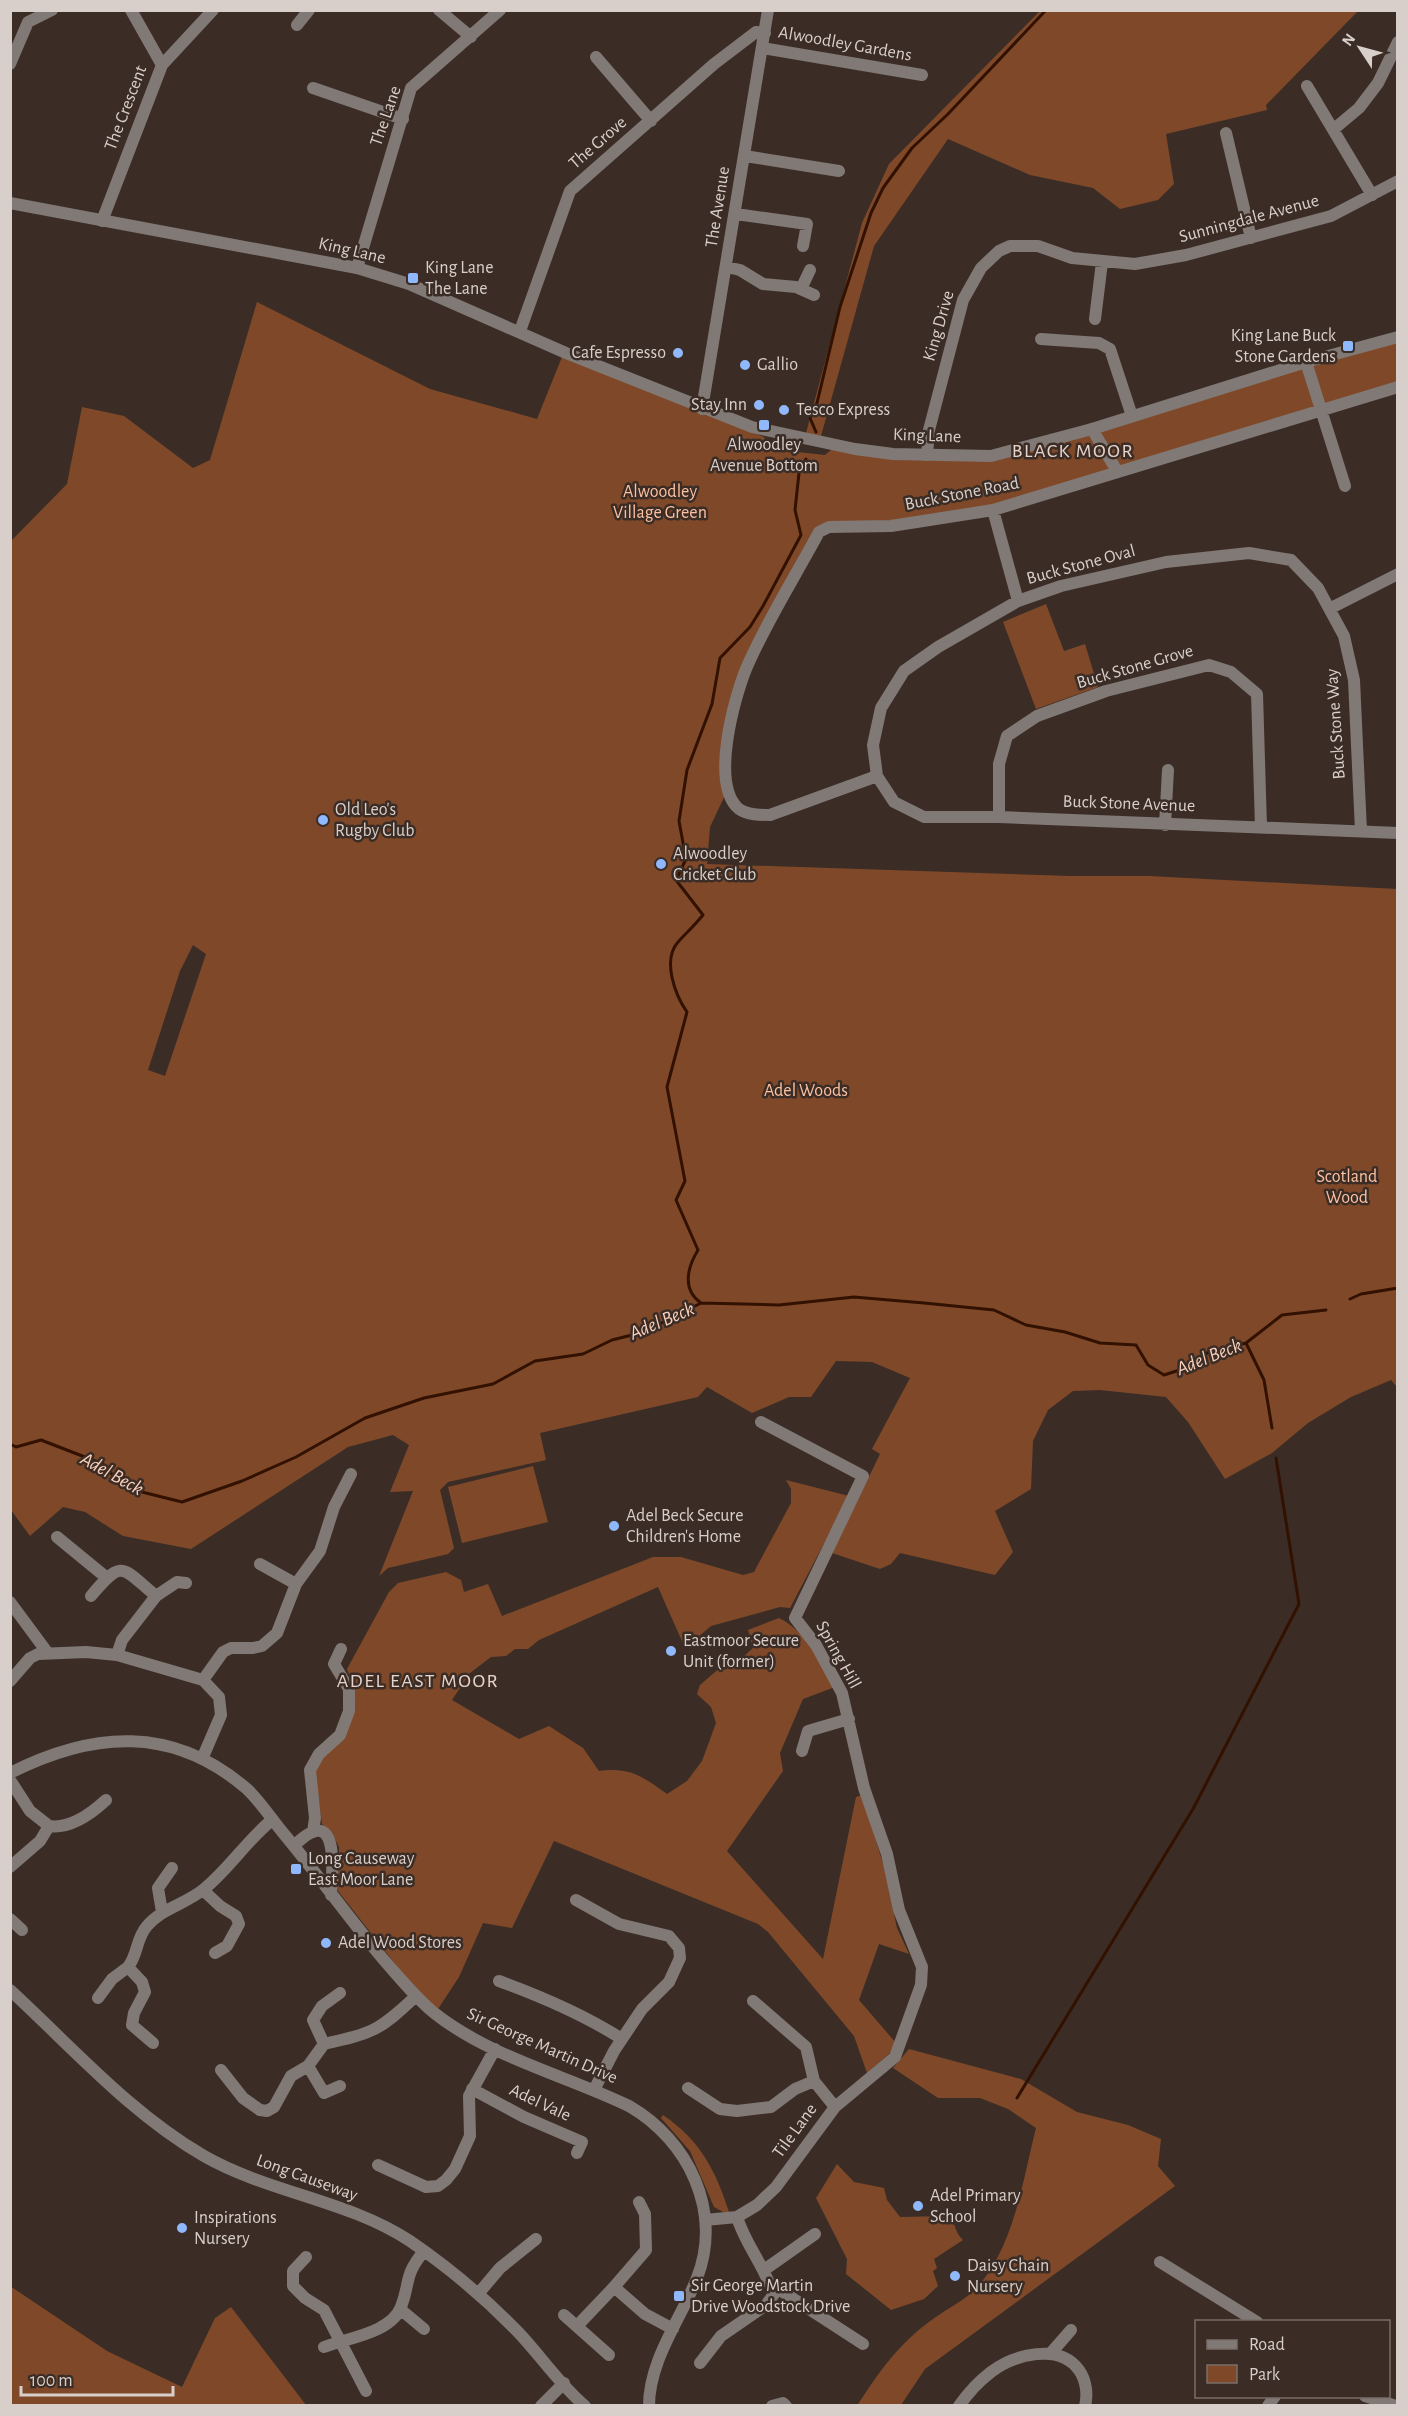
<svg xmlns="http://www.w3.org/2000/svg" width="1408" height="2416" viewBox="0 0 1408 2416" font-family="'Alegreya Sans',sans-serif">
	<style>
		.green { fill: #7f4929; fill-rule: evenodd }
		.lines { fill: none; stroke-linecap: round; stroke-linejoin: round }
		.stream { stroke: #310; stroke-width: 3 }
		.minor { stroke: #817975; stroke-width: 12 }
		.tertiary { stroke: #817975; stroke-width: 12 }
		.poi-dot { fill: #8fb8fd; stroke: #3b2d26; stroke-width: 2 }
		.labels { text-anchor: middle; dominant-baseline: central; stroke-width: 5; stroke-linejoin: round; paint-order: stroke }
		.street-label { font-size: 18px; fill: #d8cfca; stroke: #3b2d26 }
		.poi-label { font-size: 18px; fill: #d8cfca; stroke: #3b2d26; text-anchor: start }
		.park-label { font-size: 18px; fill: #fdc1a0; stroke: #3b2d26 }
		.neighbourhood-label { font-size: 20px; letter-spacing: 1.5px; fill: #e6d4ca; stroke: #3b2d26 }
		.water-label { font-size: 20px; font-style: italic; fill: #f9d0bb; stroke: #3b2d26 }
	</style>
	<rect width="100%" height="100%" fill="#3b2d26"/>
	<path class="green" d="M1040,11H1358L1266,105L1267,110L1166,134L1174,184L1158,200L1120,209L1093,188L1030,175L948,139L874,246L821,436L806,433L862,223L889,164Z
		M257,302L430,389L537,419L564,352L650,392L764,437L769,449L825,455L837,445L991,456L1397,337V387L993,510L819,532L746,670L730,726L727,791L710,827L707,864L1070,876H1149L1397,889V1387L1391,1380L1351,1397L1308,1423L1272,1453L1225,1479L1188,1422L1166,1397L1100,1390L1073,1391L1048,1410L1033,1441L1031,1489L995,1511L1013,1552L995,1575L900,1553L891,1564L880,1569L832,1553L880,1454L872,1449L910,1378L872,1362L836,1361L811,1397H789L752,1413L707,1387L698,1397L540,1433L546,1460L448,1482L440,1490L454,1548L448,1554L388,1568L379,1576L413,1491L390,1492L409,1445L393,1435L348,1447L191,1549L123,1536L85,1512L63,1507L30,1536L11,1510V541L67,484L82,407L124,416L193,468L210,460ZM193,945L206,954L165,1076L148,1070L180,971Z
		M1046,604L1064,651L1085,644L1098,687L1036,709L1003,622Z
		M533,1466L548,1522L462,1543L448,1487Z
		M786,1480L849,1496L790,1608L780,1607L711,1626L685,1648L658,1587L539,1640L528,1649H515L506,1656L491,1657L470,1673L452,1700L519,1739L549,1726L583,1748L599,1771C630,1767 642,1776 667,1794L687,1781L702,1761L716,1723L711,1707L697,1694L700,1685L722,1666H733L753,1648L748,1630L779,1618C807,1632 820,1662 835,1687L803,1699L780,1753L783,1771L727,1851L823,1959L856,1797L862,1795L884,1867L897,1928L909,1954L879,1944L859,2000L896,2043L890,2053L867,2073L854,2036L768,1932L758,1924L554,1841L512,1928L483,1923L459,1977L438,2009L414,1988L338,1891L339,1847L332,1833L322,1824L315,1771L323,1756L342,1736L354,1689L347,1669L389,1592L398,1583L446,1572L461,1580L464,1592L488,1584L502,1616L653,1557H681L743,1575L754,1572L791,1503V1489Z
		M909,2049L1021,2079L1077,2112L1128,2125L1161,2139L1158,2166L1175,2186L925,2369L901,2405L857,2406C878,2373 900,2342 933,2319C948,2308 968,2299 980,2284C1015,2242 1023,2179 1036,2128L1008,2109L980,2098H938L893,2068Z
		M663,2115C700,2140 716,2171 729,2212H723L714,2207L690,2151L661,2118Z
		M837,2164L854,2182L884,2188L887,2200L900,2217L949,2216C956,2224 955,2233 963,2240L934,2259L937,2268L933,2271L938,2286L924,2299L891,2310L846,2274L847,2259L816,2198Z
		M10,2286L107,2351L182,2387L215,2318L231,2307L306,2405H11Z"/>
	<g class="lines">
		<path class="stream" d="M816,432L810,418L817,403L840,307L871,213L883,188L912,148L948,114L1046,10
			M1350,1299L1361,1294L1398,1288
			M701,1303C682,1290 687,1268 698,1250L676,1200L685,1181L667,1087L687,1012C675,995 662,960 678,942C686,933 695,925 703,915L676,880L686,859L679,821L687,770L712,704L720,658L750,627L763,606L801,535L795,510L799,473L806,459
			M1246,1343L1264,1380L1272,1428
			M10,1444L16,1447L41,1440L103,1464L119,1482L142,1492L182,1502L242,1481L296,1457L365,1418L424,1398L493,1384L535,1361L583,1354L612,1340L644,1332L701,1303L779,1305L854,1297L924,1303L994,1310L1026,1325L1065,1332L1100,1343L1136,1345L1148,1365L1164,1375L1192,1366L1207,1353L1246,1343L1282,1315L1326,1310
			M1017,2098L1193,1809L1299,1604L1276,1458"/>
		<path class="minor" d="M439,10L471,37
			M297,25L309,10
			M762,48L922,75
			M596,57L651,121
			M10,64L28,22L52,10
			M162,65L213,10
			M1307,86L1372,195
			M313,88L403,119
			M1334,129L1359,108L1378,83L1398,42
			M1226,133L1251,238
			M745,156L839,171
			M736,214L807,224L803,246
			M102,221L162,65L131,10
			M727,267L740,270L763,284L796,287L814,295
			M357,268L411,88L500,10
			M801,289L810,270
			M1095,319L1102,262
			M520,331L570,191L714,64L756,32L765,33
			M1041,339L1099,343L1110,349L1132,416
			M1306,362L1345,486
			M702,409L768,10
			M1092,429L1117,471
			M927,455L929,430L963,300L981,268L999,251L1010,246H1038L1072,258L1135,264L1186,255L1331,216L1398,181
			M993,510L1018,601
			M1331,608L1398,574
			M877,776L770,815C761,815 747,815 739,809C710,785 734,699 746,669C766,622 795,577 819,532L829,527L891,526L993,510L1398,387
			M999,817V764L1007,736L1037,716L1106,691L1209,665L1231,672L1257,694L1261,827
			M1165,825L1168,770
			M1361,831L1354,680L1344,636L1318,588L1291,560L1249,553L1166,562L1061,586L1018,601L938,647L904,671L881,708L873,745L877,776L894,802L924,817H999L1398,833
			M57,1537L107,1578
			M260,1564L296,1584
			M91,1596C123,1558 121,1567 156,1596L122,1640L117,1655
			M156,1596L177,1582L186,1583
			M10,1602L47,1652
			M203,1680L223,1652L231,1648H253L262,1646L277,1633L296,1584L320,1551L334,1507L351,1474
			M10,1681L30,1658L38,1654L86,1652L117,1655L203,1680L219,1697L221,1715L202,1759
			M802,1751L808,1731L849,1719
			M10,1773C93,1731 173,1725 247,1789C261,1802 272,1820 284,1834C318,1875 349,1918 383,1959C399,1977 414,1996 433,2012C489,2057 565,2075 629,2106C688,2140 723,2211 697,2278C681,2319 649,2360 649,2406
			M10,1780L30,1811L49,1826L40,1841L10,1867
			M49,1826C70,1829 92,1813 106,1800
			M313,1832L315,1818L310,1770L319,1754L340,1735L349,1711V1689L334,1664L341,1649
			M294,1846C339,1801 333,1868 331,1895
			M203,1890L220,1906L236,1916L239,1924L227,1946L215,1953
			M576,1900L619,1924L669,1936L679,1948L680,1958L669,1982L642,2009L614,2051L594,2090
			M162,1912L158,1888L172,1868
			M10,1919L22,1930
			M499,1981C543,1997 583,2014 622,2039
			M10,1990C73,2048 130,2113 204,2156C269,2193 348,2200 410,2241C448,2267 485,2298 518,2332C540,2355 560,2385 585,2406
			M98,1998L112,1979L128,1967
			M753,2001L806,2047L814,2081L835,2107
			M153,2043L132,2025L134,2013L145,1992L142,1982L128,1967C138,1955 136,1938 147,1926C162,1908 186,1904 204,1889C229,1869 247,1840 272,1820
			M324,2044L313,2020L322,2006L340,1993
			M308,2066L324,2093L340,2086
			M221,2070L243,2098L260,2110L267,2111L274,2107L291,2076L308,2066L324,2044C373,2033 379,2031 416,1996
			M688,2088L720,2109L737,2111L771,2107L795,2089L814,2081
			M472,2089L524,2117L582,2142L577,2153
			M378,2165L426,2187L438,2186L446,2180L455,2169L470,2136L469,2096L495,2049
			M737,2217C744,2241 760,2260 769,2283L863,2344
			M705,2220L737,2217L757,2205L776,2187L835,2107L895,2057L921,1985L922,1967L899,1910L887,1854L864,1788L842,1693L816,1645L795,1618L863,1476L761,1422
			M306,2257L293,2271V2286L305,2298L324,2310L366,2391
			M1160,2262L1257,2322
			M764,2270L815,2234
			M614,2287L645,2314L673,2329
			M478,2294L500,2268L536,2239
			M400,2309L424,2329
			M564,2315L609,2355
			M577,2326L614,2287L646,2250L645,2214L639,2202
			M324,2347C347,2338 391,2333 401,2307C411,2281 403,2277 424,2251
			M1050,2354L1071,2330
			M700,2363L721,2336L766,2305L777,2290
			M1365,2396L1396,2406
			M541,2406L564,2383
			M772,2406L783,2403L786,2406
			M959,2406C968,2393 978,2382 991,2372C1014,2355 1059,2342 1079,2370C1086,2380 1088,2394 1085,2406
			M1268,2406L1275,2396"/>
		<path class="tertiary" d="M10,203L357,268L409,284L566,353L752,427L855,449L893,454L991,456L1092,429L1306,362L1398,337"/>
	</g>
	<g class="poi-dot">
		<rect x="407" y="272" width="12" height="12" rx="3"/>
		<rect x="1342" y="340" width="12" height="12" rx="3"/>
		<circle cx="678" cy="353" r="6"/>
		<circle cx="745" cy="365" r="6"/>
		<circle cx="759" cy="405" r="6"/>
		<circle cx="784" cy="410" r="6"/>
		<rect x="758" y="419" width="12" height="12" rx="3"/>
		<circle cx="323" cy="820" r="6"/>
		<circle cx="661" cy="864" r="6"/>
		<circle cx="614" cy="1526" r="6"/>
		<circle cx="671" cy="1651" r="6"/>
		<rect x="290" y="1863" width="12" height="12" rx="3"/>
		<circle cx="326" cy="1943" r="6"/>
		<circle cx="918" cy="2206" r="6"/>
		<circle cx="182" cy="2228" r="6"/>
		<circle cx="955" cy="2276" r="6"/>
		<rect x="673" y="2290" width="12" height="12" rx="3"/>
	</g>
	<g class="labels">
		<g class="street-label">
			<text transform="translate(845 44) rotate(10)">Alwoodley Gardens</text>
			<text transform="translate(126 108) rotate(-69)">The Crescent</text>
			<text transform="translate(386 116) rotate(-71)">The Lane</text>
			<text transform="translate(598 143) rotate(-41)">The Grove</text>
			<text transform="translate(718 207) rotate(-81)">The Avenue</text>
			<text transform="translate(1249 219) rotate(-15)">Sunningdale Avenue</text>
			<text transform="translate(352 251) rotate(13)">King Lane</text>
			<text transform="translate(939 326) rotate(-74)">King Drive</text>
			<text transform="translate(927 436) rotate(2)">King Lane</text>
			<text transform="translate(962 494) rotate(-11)">Buck Stone Road</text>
			<text transform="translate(1081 565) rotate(-15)">Buck Stone Oval</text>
			<text transform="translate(1135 667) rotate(-16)">Buck Stone Grove</text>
			<text transform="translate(1336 724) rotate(-94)">Buck Stone Way</text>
			<text transform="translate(1129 804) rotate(2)">Buck Stone Avenue</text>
			<text transform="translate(838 1655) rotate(61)">Spring Hill</text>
			<text transform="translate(542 2046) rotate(24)">Sir George Martin Drive</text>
			<text transform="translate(540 2103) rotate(25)">Adel Vale</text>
			<text transform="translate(795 2131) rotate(-54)">Tile Lane</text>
			<text transform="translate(307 2178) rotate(20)">Long Causeway</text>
		</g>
		<g class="poi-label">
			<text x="425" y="268">King Lane<tspan x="425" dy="21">The Lane</tspan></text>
			<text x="1336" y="336" text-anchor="end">King Lane Buck<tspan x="1336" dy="21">Stone Gardens</tspan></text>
			<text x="666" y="353" text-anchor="end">Cafe Espresso</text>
			<text x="757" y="365">Gallio</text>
			<text x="747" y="405" text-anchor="end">Stay Inn</text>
			<text x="796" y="410">Tesco Express</text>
			<text x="764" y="445" text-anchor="middle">Alwoodley<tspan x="764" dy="21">Avenue Bottom</tspan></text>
			<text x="335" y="810">Old Leo's<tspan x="335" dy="21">Rugby Club</tspan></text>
			<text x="673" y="854">Alwoodley<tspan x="673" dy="21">Cricket Club</tspan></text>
			<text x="626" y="1516">Adel Beck Secure<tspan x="626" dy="21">Children's Home</tspan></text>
			<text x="683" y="1641">Eastmoor Secure<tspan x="683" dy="21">Unit (former)</tspan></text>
			<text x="308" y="1859">Long Causeway<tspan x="308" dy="21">East Moor Lane</tspan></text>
			<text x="338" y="1943">Adel Wood Stores</text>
			<text x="930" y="2196">Adel Primary<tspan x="930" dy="21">School</tspan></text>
			<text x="194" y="2218">Inspirations<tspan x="194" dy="21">Nursery</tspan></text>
			<text x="967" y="2266">Daisy Chain<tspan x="967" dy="21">Nursery</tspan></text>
			<text x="691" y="2286">Sir George Martin<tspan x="691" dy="21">Drive Woodstock Drive</tspan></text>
		</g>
		<g class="park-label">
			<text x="660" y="492">Alwoodley<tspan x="660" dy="21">Village Green</tspan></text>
			<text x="806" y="1091">Adel Woods</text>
			<text x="1347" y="1177">Scotland<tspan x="1347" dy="21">Wood</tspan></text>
		</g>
		<g class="neighbourhood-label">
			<text x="1073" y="451">BLACK MOOR</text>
			<text x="418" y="1681">ADEL EAST MOOR</text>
		</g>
		<g class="water-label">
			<text transform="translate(662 1321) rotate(-23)">Adel Beck</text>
			<text transform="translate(1209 1357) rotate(-22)">Adel Beck</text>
			<text transform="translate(112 1474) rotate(29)">Adel Beck</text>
		</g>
	</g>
	<rect width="1408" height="2416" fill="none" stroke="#d8cfca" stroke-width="24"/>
	<rect x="1195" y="2320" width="195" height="78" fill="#3b2d26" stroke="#7a6e68" stroke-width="1.5"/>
	<rect x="1207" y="2340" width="30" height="9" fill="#817975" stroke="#7a6e68" stroke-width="1.5"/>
	<text x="1249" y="2350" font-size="18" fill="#d8cfca">Road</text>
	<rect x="1207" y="2365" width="30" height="18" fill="#7f4929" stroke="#7a6e68" stroke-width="1.5"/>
	<text x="1249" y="2380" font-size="18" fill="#d8cfca">Park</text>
	<g transform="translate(1360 48) rotate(306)" stroke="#3b2d26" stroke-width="4.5" paint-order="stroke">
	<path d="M0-4.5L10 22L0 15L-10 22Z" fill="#d8cfca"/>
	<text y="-9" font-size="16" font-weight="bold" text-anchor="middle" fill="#d8cfca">N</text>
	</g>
	<path d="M21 2386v9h152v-9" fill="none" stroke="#d8cfca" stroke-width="3"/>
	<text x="30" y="2386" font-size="18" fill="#d8cfca" stroke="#3b2d26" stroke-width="4.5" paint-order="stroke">100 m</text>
</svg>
